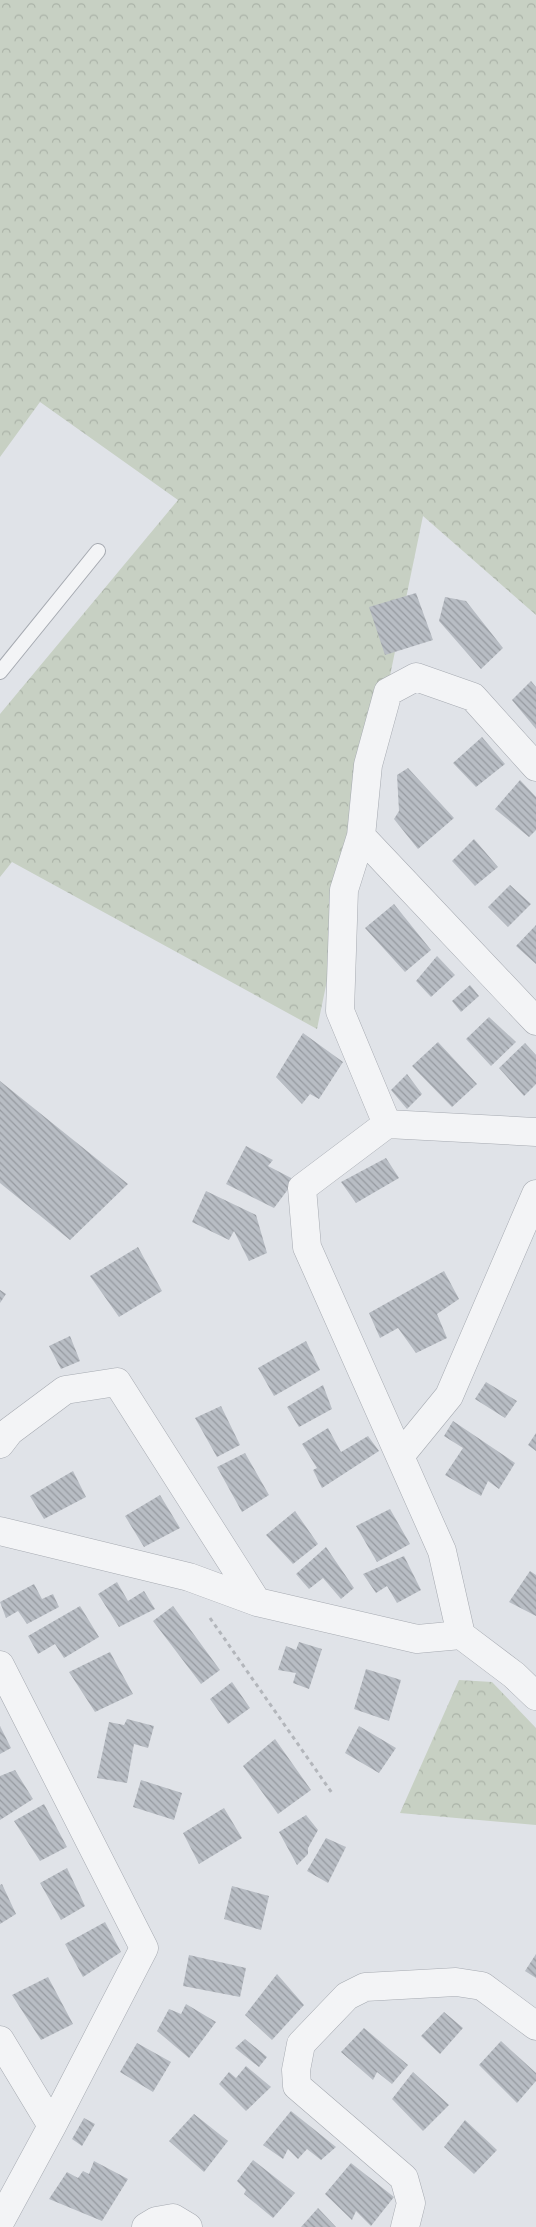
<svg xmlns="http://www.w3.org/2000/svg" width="536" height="2227" viewBox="0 0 536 2227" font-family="Poppins,sans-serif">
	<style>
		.forest { fill: url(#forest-crowns) }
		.building { fill: url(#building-back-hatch) }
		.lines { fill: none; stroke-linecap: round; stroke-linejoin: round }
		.lane-casing { stroke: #a6aab1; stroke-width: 16 }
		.street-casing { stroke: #a6aab1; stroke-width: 29 }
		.path { stroke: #b3b6bb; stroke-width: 3; stroke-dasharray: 4 4; stroke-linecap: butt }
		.lane { stroke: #f3f4f6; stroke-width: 14 }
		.street { stroke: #f3f4f6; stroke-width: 28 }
	</style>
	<defs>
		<pattern id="forest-crowns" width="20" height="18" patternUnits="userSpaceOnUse" patternTransform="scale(1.25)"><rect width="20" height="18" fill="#c7d0c3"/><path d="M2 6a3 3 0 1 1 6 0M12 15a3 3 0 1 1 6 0" fill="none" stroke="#abb3a8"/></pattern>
		<pattern id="building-back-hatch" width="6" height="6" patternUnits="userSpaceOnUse" patternTransform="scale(1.25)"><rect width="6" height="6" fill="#b8bdc4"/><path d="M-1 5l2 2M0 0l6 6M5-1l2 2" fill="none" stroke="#969aa0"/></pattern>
	</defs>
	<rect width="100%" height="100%" fill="#e0e3e8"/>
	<path class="forest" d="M0,0H536V615L423,516L317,1029L12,862L0,877V714L178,500L40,402L0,457Z
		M459,1680L492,1682L536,1728V1825L400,1813Z"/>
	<path class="building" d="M416,593L433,640L385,655L369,607Z
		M445,597L466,601L503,648L481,669L439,621Z
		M531,681L536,687V729L512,700Z
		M482,737L505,764L476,787L453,763Z
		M408,768L454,818L418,849L394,819L399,811L397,775Z
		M520,780L536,797V830L529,837L495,809Z
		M474,839L498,867L475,886L452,861Z
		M510,885L531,904L508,927L488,907Z
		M394,904L431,950L405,972L365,928Z
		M536,925V964L516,946Z
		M437,956L455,975L431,997L416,981Z
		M470,985L479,996L461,1012L452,1001Z
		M489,1017L516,1042L491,1066L466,1039Z
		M303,1033L343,1062L319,1099L310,1094L302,1104L276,1077Z
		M438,1042L477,1084L452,1107L412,1066Z
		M525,1043L536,1055V1084L524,1096L499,1068Z
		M407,1074L422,1094L407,1109L391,1090Z
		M0,1081L128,1184L70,1240L0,1183Z
		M246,1146L273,1160L268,1166L295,1180L274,1208L226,1184Z
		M386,1158L399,1178L356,1203L341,1182Z
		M206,1191L256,1215L267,1253L249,1261L234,1231L229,1240L192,1222Z
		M138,1247L162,1291L119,1317L90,1276Z
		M444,1271L459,1299L437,1314L447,1338L416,1353L398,1328L380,1338L369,1313Z
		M0,1290L6,1294L0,1303Z
		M70,1336L80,1361L61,1369L49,1346Z
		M306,1341L320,1370L274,1396L258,1368Z
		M486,1382L517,1401L505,1418L475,1399Z
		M323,1385L332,1409L299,1427L287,1407Z
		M221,1406L240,1445L217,1457L195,1418Z
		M453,1421L515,1463L499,1489L488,1481L481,1496L445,1475L463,1448L444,1436Z
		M328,1428L341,1452L368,1436L379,1451L322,1488L313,1470L317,1468L302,1444Z
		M536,1433V1451L528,1445Z
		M245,1453L269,1495L242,1512L217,1467Z
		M73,1471L86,1497L44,1519L30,1496Z
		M160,1495L180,1528L144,1547L125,1516Z
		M390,1509L410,1544L377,1562L356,1526Z
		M295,1511L318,1544L293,1564L266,1535Z
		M326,1547L354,1588L341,1599L323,1578L309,1589L296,1574Z
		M404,1556L421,1590L397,1603L387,1586L376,1593L363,1574Z
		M530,1571L536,1575V1616L509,1602Z
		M117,1582L128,1601L144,1591L155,1609L119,1627L98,1594Z
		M34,1584L42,1599L53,1594L59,1607L27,1624L18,1611L6,1618L0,1602Z
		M80,1606L99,1637L64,1658L55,1644L38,1654L28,1636Z
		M173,1606L220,1670L201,1684L153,1621Z
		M299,1642L322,1649L309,1689L293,1683L296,1673L278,1670L286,1646L296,1650Z
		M110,1652L133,1694L95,1712L69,1672Z
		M366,1669L401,1680L389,1721L354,1709Z
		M232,1682L250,1708L228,1724L210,1699Z
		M127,1719L154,1726L148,1748L134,1744L127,1783L97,1778L109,1722L124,1725Z
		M0,1726L11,1748L0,1754Z
		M359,1726L396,1748L379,1773L345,1753Z
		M275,1739L311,1790L278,1814L243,1766Z
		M15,1770L33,1799L0,1820V1776Z
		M141,1780L182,1793L174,1820L133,1807Z
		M44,1804L67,1847L40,1861L14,1821Z
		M224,1808L242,1838L199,1864L183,1833Z
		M306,1815L318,1830L308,1848V1854L297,1865L279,1832Z
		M326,1838L346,1847L328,1883L307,1871Z
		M67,1868L85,1906L61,1920L40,1883Z
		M2,1884L16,1914L0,1924V1885Z
		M232,1886L269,1896L261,1930L224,1919Z
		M105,1922L121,1952L83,1977L65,1944Z
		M536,1954V1978L525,1971Z
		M189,1955L246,1968L240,1997L183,1986Z
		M277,1974L304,2005L272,2040L245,2015Z
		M48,1977L73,2024L41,2040L12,1995Z
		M186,2004L216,2022L189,2058L157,2031L169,2009L181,2014Z
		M444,2012L463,2028L440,2054L421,2036Z
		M364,2028L408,2065L392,2084L377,2072L373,2080L341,2052Z
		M245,2039L267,2057L259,2067L235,2048Z
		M501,2041L536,2073V2081L517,2103L479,2065Z
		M137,2043L171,2062L153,2092L120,2072Z
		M246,2066L271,2087L246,2111L219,2084L229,2072L236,2078Z
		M413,2072L449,2105L423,2131L392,2099Z
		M291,2111L336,2147L321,2160L307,2149L298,2159L288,2149L283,2159L263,2145Z
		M194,2114L228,2141L204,2172L169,2141Z
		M84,2118L95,2124L82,2146L72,2139Z
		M465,2120L497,2150L474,2174L444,2147Z
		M253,2160L295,2193L273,2218L244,2194L246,2190L237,2181Z
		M94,2161L128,2179L102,2221L49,2199L67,2172L78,2178L83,2171L89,2174Z
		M351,2163L394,2197L371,2226L356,2211L352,2220L325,2194Z
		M318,2208L336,2227H301Z"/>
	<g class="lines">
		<defs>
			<path id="lane" d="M0,672L98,551"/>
			<path id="street" d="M361,836L536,1021
				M387,1124L340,1011L344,890L361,836L368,765L388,692L416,677L473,697L536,767
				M0,1444L10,1431L65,1390L117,1382L257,1602
				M400,1456L449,1396L536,1194
				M0,1531L189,1577L257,1602L417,1639L461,1635L514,1675L536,1696
				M461,1635L442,1551L307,1247L302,1188L387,1124L536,1132
				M0,1665L144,1948L52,2126L0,2222
				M0,2040L52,2126
				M146,2227L156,2221L173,2218L188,2227
				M405,2227L411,2203L404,2178L297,2086L296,2070L301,2044L347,1996L365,1987L456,1982L482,1986L536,2026"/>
		</defs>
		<use href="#lane" class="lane-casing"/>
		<use href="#street" class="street-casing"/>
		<path class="path" d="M210,1618L332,1793"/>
		<use href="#lane" class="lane"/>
		<use href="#street" class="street"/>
	</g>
</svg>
